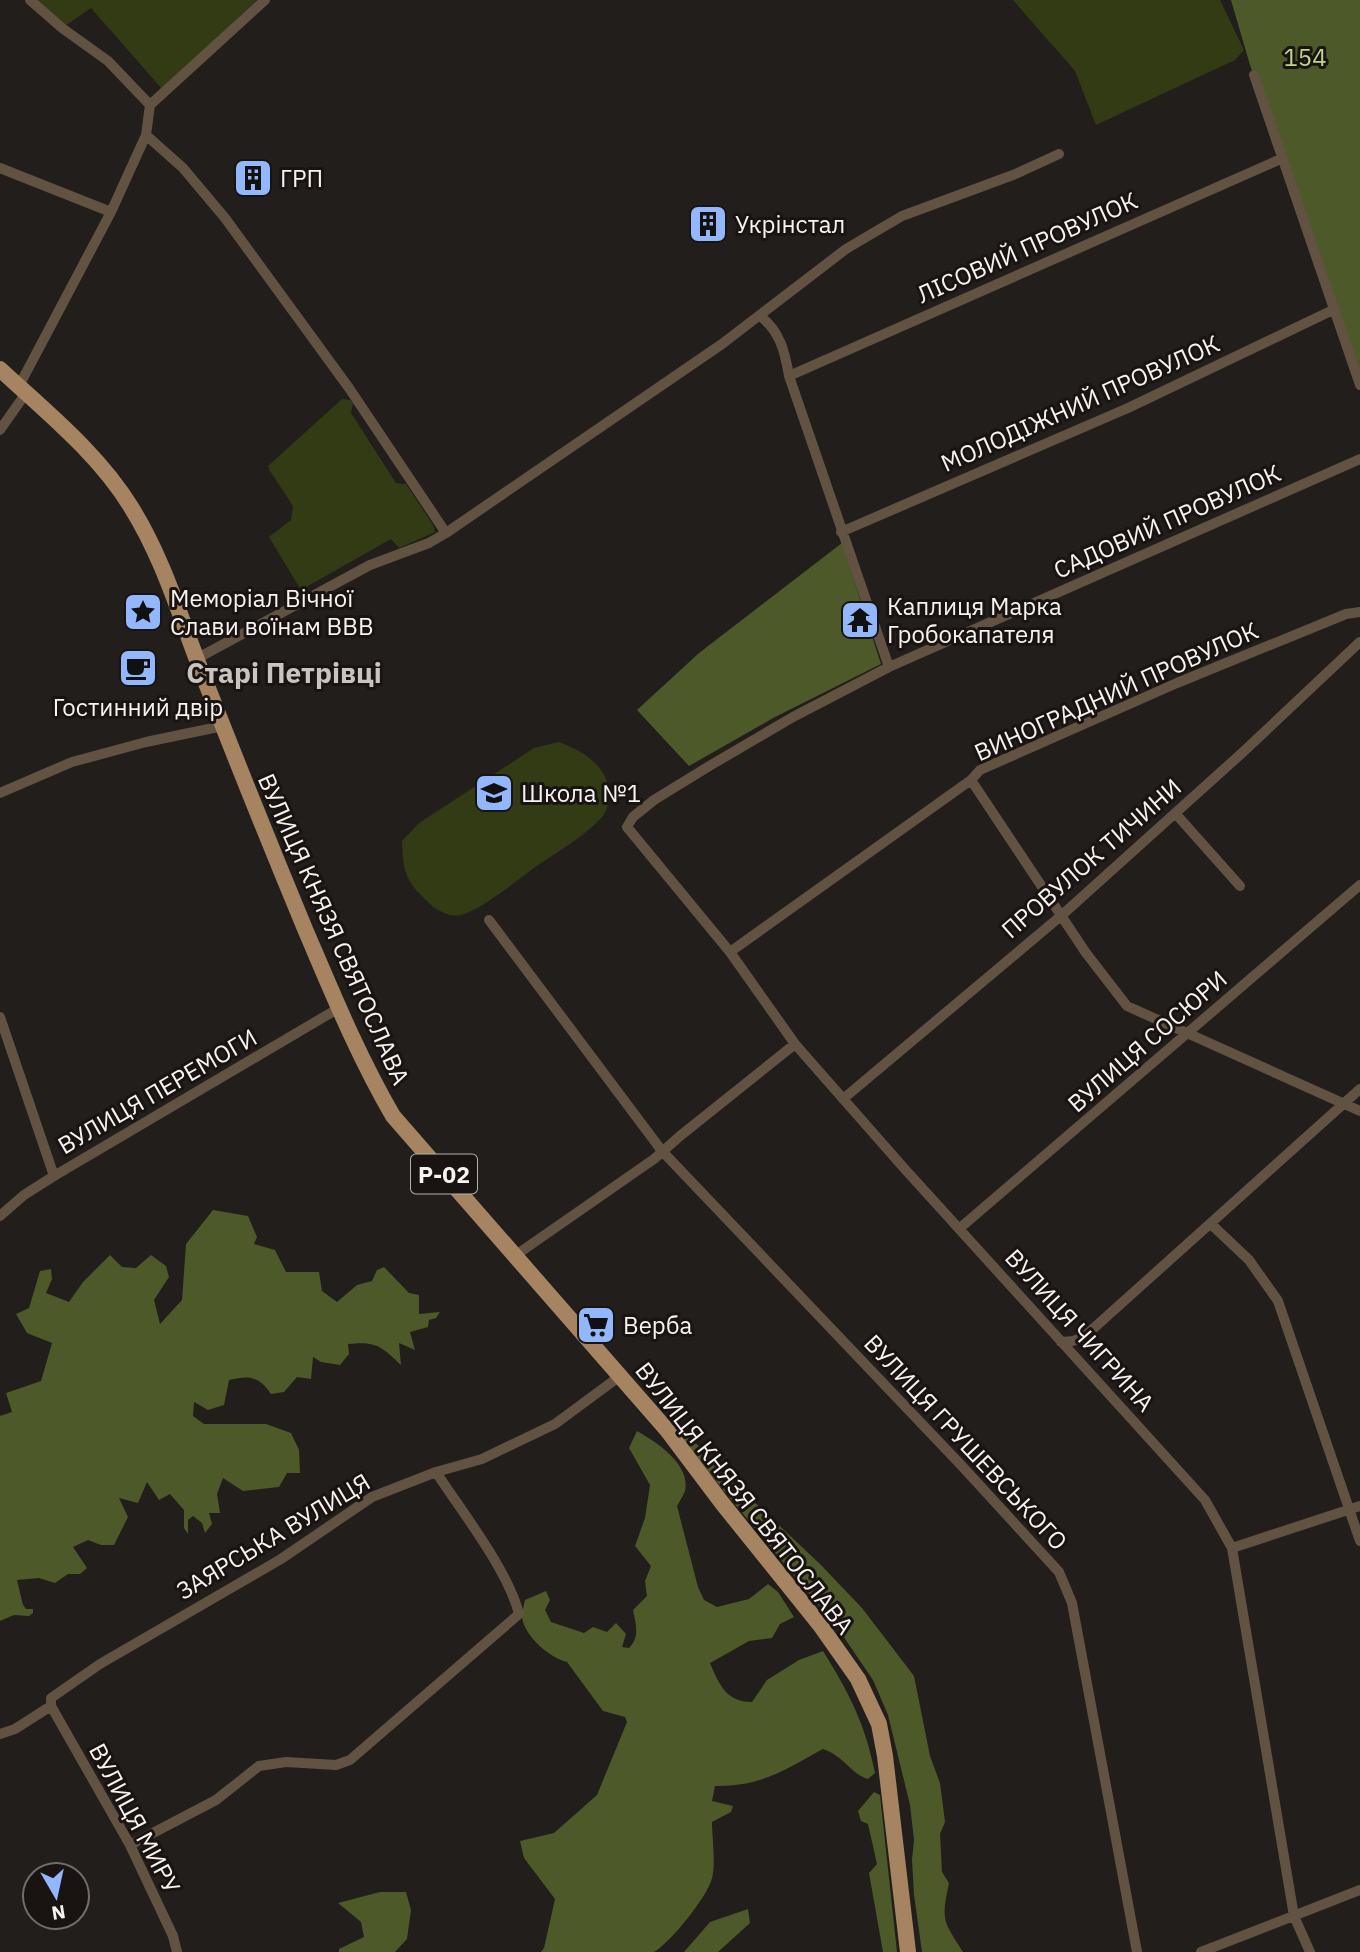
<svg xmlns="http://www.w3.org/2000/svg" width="1360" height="1952" viewBox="0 0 1360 1952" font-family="'IBM Plex Sans',sans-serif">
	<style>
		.green { fill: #323b14 }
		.forest { fill: #4d5928 }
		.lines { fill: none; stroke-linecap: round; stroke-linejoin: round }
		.street { stroke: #625242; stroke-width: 10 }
		.primary { stroke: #a68462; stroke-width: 16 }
		.labels { text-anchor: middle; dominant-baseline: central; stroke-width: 6; stroke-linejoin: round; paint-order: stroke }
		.shield { fill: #191412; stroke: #b4b0ad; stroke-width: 2 }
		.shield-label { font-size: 23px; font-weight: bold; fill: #f6f3f0 }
		.park-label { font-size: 24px; fill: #bfd587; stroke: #191412 }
		.poi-label { font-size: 24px; fill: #f6f3f0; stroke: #191412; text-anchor: start }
		.street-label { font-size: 24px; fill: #f6f3f0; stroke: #191412 }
		.quarter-label { font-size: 28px; font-weight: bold; fill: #cac4c0; stroke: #191412 }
	</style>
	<rect width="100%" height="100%" fill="#221e1b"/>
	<path class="green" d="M30,0H257L162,89L91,8L62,28Z
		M1013,0H1220L1244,50L1235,60L1096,125L1075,71Z
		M342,399L350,400L353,403L351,413L396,483L406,484L433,525L435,532L399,548L391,539L301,590L269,537L291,520L293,506L270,471L268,466Z
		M559,742C588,753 616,771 607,808C603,825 553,855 538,865C520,878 481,910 461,915C447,918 433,908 424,898C404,879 403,868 402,841L419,823L534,748Z"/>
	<path class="forest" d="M1231,0H1360V378L1250,65Z
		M842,543L881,664L775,717L689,766L637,710L699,653Z
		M213,1210L248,1216L257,1237L254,1244L275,1250L286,1272H319L322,1291L337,1302L357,1285L372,1281L377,1270L384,1267L409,1293L419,1295V1314L440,1312L436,1318L429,1320L428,1327L410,1332L415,1350L399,1343L401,1365C381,1346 376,1341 348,1344L349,1354L340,1365L321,1362L313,1357L311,1379L297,1377L284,1392L271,1394C259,1376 249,1375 229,1380L224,1405L208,1410L194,1402L193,1416L204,1424H266L291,1433L299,1450L300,1473H287L279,1487L243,1491L223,1478L217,1494L220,1513H209L212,1524L205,1533L202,1523L193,1516L188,1520V1534L184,1528V1510L170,1494L159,1500L147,1482L138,1503L119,1498L128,1517L114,1545H101L88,1540L73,1547L87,1568L80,1574H68L55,1583L39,1578L17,1580L23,1605L26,1609H33V1613L29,1616L14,1615L0,1621V1416L12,1412L6,1393L41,1381L52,1343L27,1333L16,1314L29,1308L40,1271L51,1269L52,1279L46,1293L69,1302L83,1282L110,1255L122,1267L136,1268L151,1255L166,1266L169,1277L154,1300L160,1324L182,1300L186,1244Z
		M637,1431C656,1442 691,1464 685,1491C683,1496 679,1502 677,1506L698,1587L704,1600L717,1607L749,1599L768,1584L778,1592L794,1617L780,1624L772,1638L749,1641L710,1663C719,1684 726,1702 752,1702L767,1680L799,1660L823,1651C849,1693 865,1723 875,1773L868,1779C851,1774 844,1756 823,1749C785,1770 760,1787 715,1786L712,1801L733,1806L731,1812L712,1822C712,1837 716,1863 712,1878C708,1896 670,1943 654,1952H541L544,1948L555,1899L524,1858L520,1841L554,1833L597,1795L627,1722L625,1717L603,1711L567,1662C550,1658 524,1636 522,1617C522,1612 524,1605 525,1600L546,1591L550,1600L545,1610L551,1622L584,1633L593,1627L607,1632L616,1623L626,1634L622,1647L629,1648C640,1637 636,1625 633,1610L647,1596L645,1581L651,1566L635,1546L645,1518L650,1485L629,1448Z
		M689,1436L732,1481L820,1564L862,1608L914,1676L930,1756L940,1783L945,1822L940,1834L942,1872L949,1883C941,1921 943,1920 963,1952H922L914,1895L912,1860L914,1840L910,1805L888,1715L873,1680L839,1630L682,1440Z
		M874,1792L880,1795L897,1952H883L869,1873L877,1864L868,1824L861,1821L858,1811Z
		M380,1892H406L411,1910L407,1939L395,1952H339V1949L364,1937L361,1922L338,1903Z
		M748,1909L750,1923L718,1952H684L710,1922Z"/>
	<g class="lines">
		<path class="street" d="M30,0L62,28L108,61L150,105
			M1254,75L1360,385
			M146,135L183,168L225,218L349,388L446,533
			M0,168L111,212
			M760,316C780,331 785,352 789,376L889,667
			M789,376L1283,158
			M19,386L111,212L146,135L150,105L265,0
			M0,430L26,393
			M841,532L1128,408L1335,309
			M196,659L370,565L429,543L446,533L722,344L846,249L902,216L1013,175L1059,154
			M971,780L1086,953L1127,1006L1360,1111
			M0,793L72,762L146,742L223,726
			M1175,813L1240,886
			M489,920L662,1151L961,1465L1059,1572L1072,1603L1137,1952
			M730,952L971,780L980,770L1177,683L1346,614L1360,612
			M0,1017L54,1176
			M843,1099L1062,915L1242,753L1360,642
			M0,1216L24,1195L54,1176L339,1008
			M1211,1224L1249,1260L1278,1301L1360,1541
			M960,1228L1360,885
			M516,1255L654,1159L680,1136L795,1044
			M1061,1342L1073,1341L1085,1336L1360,1089
			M1232,1548L1360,1506
			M51,1706L130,1845L173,1936L177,1952
			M0,1734L15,1729L51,1706V1698L100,1664L281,1559L372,1497L436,1472L482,1459L555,1424L620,1376
			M130,1845L216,1800L259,1766L286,1762L336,1765L350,1760L519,1614C508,1570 462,1512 436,1472
			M1201,1952L1360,1890
			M1310,1952L1294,1916L1232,1548L1205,1500L903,1167L795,1044L730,952L627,827L633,817L654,800L711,765L793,717L889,667L1360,459"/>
		<path class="primary" d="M0,369C45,411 98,453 131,507C165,561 182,624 206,683C238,765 271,847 305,929C332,992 358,1056 393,1116L667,1430L722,1503L820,1625L858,1679L879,1724L885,1756L908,1952"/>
	</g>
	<defs>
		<symbol id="building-square" viewBox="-11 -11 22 22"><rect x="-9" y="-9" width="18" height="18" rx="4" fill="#93b7fd" stroke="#191412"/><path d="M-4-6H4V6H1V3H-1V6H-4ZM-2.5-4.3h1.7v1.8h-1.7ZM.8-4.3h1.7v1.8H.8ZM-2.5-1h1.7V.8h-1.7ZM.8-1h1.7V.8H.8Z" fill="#111"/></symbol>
		<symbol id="sight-square" viewBox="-11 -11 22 22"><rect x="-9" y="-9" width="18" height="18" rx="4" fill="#93b7fd" stroke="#191412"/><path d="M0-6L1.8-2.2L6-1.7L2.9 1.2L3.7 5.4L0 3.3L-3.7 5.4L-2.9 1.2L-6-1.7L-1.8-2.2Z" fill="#111"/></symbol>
		<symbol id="temple-square" viewBox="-11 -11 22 22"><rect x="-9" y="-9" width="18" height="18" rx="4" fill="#93b7fd" stroke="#191412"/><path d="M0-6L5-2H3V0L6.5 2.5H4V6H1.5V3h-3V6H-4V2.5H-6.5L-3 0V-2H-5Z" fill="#111"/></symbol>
		<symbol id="cafe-square" viewBox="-11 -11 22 22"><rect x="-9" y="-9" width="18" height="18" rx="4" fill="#93b7fd" stroke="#191412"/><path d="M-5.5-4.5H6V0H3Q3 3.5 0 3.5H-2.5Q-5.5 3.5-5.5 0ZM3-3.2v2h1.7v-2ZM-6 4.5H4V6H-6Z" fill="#111"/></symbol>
		<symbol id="school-square" viewBox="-11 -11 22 22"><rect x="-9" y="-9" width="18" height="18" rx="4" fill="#93b7fd" stroke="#191412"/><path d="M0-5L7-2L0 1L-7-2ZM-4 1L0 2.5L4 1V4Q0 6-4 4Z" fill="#111"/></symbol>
		<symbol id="supermarket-square" viewBox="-11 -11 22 22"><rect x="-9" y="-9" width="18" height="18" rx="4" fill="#93b7fd" stroke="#191412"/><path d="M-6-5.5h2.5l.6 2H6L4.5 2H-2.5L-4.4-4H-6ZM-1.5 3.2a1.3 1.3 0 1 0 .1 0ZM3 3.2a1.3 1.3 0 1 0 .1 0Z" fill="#111"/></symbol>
	</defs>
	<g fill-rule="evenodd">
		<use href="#building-square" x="231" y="156" width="44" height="44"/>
		<use href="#building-square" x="686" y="202" width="44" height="44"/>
		<use href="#sight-square" x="121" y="590" width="44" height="44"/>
		<use href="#temple-square" x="838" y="598" width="44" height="44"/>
		<use href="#cafe-square" x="116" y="646" width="44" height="44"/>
		<use href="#school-square" x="472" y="771" width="44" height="44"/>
		<use href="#supermarket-square" x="574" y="1303" width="44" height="44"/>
	</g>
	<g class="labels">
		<rect class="shield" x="411" y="1154.5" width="66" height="39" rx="5"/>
		<g class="shield-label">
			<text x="444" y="1174">Р-02</text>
		</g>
		<g class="park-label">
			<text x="1305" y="57">154</text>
		</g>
		<g class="poi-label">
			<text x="280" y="178">ГРП</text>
			<text x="735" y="224">Укрінстал</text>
			<text x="170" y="598">Меморіал Вічної<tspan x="170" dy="28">Слави воїнам ВВВ</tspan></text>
			<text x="887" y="606">Каплиця Марка<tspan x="887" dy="28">Гробокапателя</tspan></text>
			<text x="138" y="707" text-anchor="middle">Гостинний двір</text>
			<text x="521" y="793">Школа №1</text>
			<text x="623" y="1325">Верба</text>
		</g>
		<g class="street-label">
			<text transform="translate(1027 247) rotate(-24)">ЛІСОВИЙ ПРОВУЛОК</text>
			<text transform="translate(1080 403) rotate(-24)">МОЛОДІЖНИЙ ПРОВУЛОК</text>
			<text transform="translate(1167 521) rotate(-24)">САДОВИЙ ПРОВУЛОК</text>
			<text transform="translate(1116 691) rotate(-24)">ВИНОГРАДНИЙ ПРОВУЛОК</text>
			<text transform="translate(1091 858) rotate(-41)">ПРОВУЛОК ТИЧИНИ</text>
			<text transform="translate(334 929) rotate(66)">ВУЛИЦЯ КНЯЗЯ СВЯТОСЛАВА</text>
			<text transform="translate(1147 1041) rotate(-41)">ВУЛИЦЯ СОСЮРИ</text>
			<text transform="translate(157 1091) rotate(-30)">ВУЛИЦЯ ПЕРЕМОГИ</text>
			<text transform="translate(1080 1330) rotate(48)">ВУЛИЦЯ ЧИГРИНА</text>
			<text transform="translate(966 1442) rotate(47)">ВУЛИЦЯ ГРУШЕВСЬКОГО</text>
			<text transform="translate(745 1498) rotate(52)">ВУЛИЦЯ КНЯЗЯ СВЯТОСЛАВА</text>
			<text transform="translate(273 1536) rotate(-31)">ЗАЯРСЬКА ВУЛИЦЯ</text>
			<text transform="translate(135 1818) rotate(62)">ВУЛИЦЯ МИРУ</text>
		</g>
		<g class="quarter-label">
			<text x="284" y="672">Старі Петрівці</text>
		</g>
	</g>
	<g transform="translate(56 1896) rotate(171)"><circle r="33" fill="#191412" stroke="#716d6b" stroke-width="2"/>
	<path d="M0-5L12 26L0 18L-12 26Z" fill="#93b7fd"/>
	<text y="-10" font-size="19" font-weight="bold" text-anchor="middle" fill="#f6f3f0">N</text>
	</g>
</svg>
